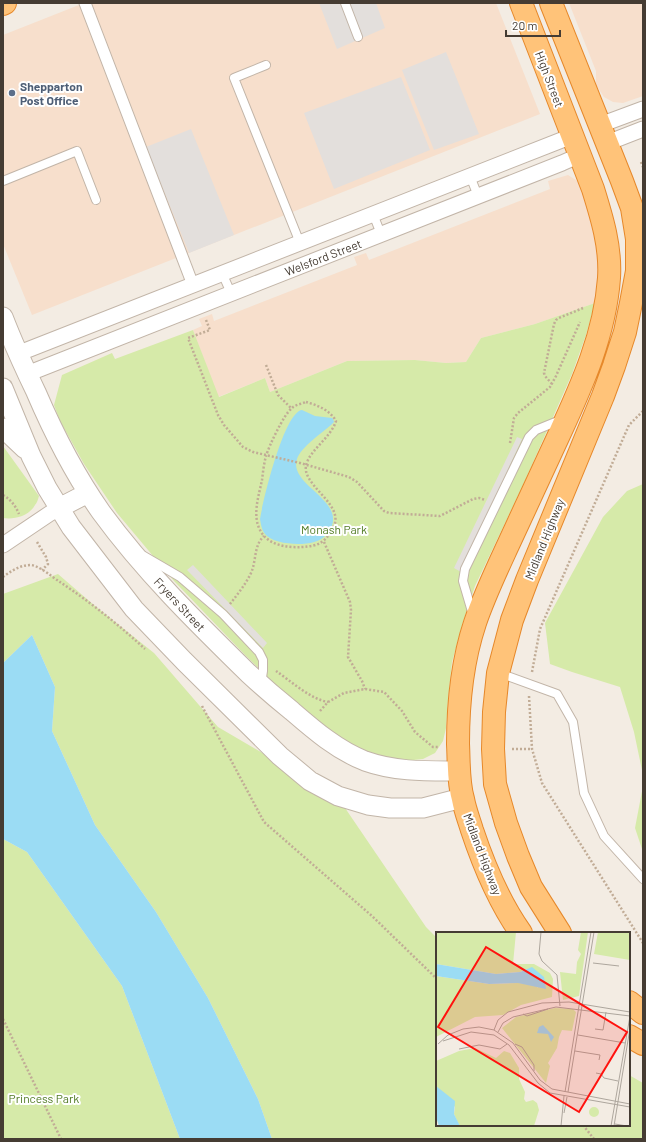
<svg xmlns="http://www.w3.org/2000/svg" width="646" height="1142" viewBox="0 0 646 1142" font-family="Barlow,sans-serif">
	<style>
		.commercial { fill: #f7dfcc }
		.green { fill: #d6eaa9 }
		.parking { fill: #e3dfdc }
		.water { fill: #9bdcf4 }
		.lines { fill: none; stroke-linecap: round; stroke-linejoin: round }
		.service-casing { stroke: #c2b5a8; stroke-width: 10 }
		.pedestrian-casing { stroke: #c2b5a8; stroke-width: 13 }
		.minor-casing { stroke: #c2b5a8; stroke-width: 17 }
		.tertiary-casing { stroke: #c2b5a8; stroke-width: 21 }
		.trunk-casing { stroke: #e6882a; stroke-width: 24 }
		.path { stroke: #c1ac96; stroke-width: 2.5; stroke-dasharray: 2 2; stroke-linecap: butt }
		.service { stroke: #fff; stroke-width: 8 }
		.pedestrian { stroke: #fff; stroke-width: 11 }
		.minor { stroke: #fff; stroke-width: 15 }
		.tertiary { stroke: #fff; stroke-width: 19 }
		.trunk { stroke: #ffc379; stroke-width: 22 }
		.service-dot { fill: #5c6f8a; stroke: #fff; stroke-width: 1.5 }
		.labels { text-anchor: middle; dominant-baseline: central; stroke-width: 4; stroke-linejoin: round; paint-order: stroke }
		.street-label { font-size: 12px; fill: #453c33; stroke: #fff }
		.service-label { font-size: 12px; font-weight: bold; fill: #4e5e75; stroke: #fff; text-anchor: start }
		.park-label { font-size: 12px; fill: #507a23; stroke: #fff }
		.inset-road { fill: none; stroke: #ada69d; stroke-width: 1 }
		.view { fill: #ff120e; fill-opacity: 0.15; stroke: #ff120e; stroke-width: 2 }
		.inset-edge { fill: none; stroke: #453c33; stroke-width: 2 }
	</style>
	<rect width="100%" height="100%" fill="#f3ece3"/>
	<path class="commercial" d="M84,3H496L540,114L32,315L3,244V35Z
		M569,3H643V96L623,103L613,102L604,97L596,85V71Z
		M568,175L576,180L579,183L593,225L597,250L598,277L595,303L535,324L481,338L466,362L446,363L415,360L347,361L270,392L265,378L218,397L193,330L202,326L199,319L212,314L214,321L357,265L354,257L366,253L369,260L550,189L548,181Z"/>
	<path class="green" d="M595,303L586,335L572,374L524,483L475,586L463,622L452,662L448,700L446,728L443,741L435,753L423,759L404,761L380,758L355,747L336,735L284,693L245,655L174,581L117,513L84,464L60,421L54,405L62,375L112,353L115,359L193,330L219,397L265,378L270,392L347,361L415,360L446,363L466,362L481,338L535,324Z
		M3,446L39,496C38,499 37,503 35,505C29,516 14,520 3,518Z
		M643,484V775L634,732L620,687L572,672L550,664L545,623L603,517L627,491Z
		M58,574L95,606L154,653L218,727L271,758L341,802L426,927L437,938V1125H629V1075L643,1083V1139H272L258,1099L208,998L156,912L95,825L52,731L55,687L32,635L3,663V594Z
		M643,786V852L635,828Z
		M3,839L27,852L122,986L180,1139H3Z"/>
	<path class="parking" d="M319,3H376L385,28L337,49Z
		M446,52L479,134L434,150L402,70Z
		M401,77L430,150L334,189L304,113Z
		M191,129L234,235L189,253L146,147Z
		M517,437L522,439L461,572L454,568Z
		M193,565L267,643L263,648L187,570Z"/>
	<path class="water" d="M302,410L315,416L332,418L333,419L334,422L331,425C322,433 301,447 297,459C288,485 347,500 330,530C323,541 314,543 302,544C291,544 275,543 267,536C262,532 261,525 260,519C263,501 284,412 302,410Z
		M32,635L55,687L52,731L95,825L156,912L208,998L258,1099L272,1139H180L122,986L27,852L3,839V663Z"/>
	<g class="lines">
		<defs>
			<path id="service" d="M345,3L358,37
				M266,65L234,78L300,243
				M470,176L478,196
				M3,181L77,151L96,200
				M373,214L381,234
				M222,273L231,293
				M144,556L180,577L223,614L259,652L263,660V671L261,684
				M473,615L463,581L465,569L529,437L536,430L563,419
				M499,673L557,694L573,722L584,793L604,836L643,879"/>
			<path id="pedestrian" d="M85,3L193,285"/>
			<path id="minor" d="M600,125L643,109
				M607,143L643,129
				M17,354L572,136
				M27,374L562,163L580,155
				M3,545L49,514L59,508"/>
			<path id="tertiary" d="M3,317C13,343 24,367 36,392C54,434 75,475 101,512C144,571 196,622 248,673C262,686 277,699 292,711C314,730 337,750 365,761C396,772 426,771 459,771
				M3,388L31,456L47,488L71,527L134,609L184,661L280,756L310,781L338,796L368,805L390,808H423L462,798
				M3,428L25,449
				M59,508L88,493"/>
			<path id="trunk" d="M551,3L622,181L632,208L637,239V271L631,303L625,332L614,366L603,396L527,580L512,620L498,673L494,712L493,749L495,784L506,823L518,856L531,887L560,933
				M3,4L5,3
				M521,933C499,902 484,866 472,830C469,820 465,810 463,799C458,782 459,762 458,744C458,704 462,662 475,623C484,596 497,569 509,543C526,507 542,471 559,435C582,385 605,334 609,278C611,247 602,218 593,189L521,3
				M629,1002L643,1013
				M629,1036L643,1044"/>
		</defs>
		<use href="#service" class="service-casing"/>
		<use href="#pedestrian" class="pedestrian-casing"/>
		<use href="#minor" class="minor-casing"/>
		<use href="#tertiary" class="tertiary-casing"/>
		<use href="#trunk" class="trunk-casing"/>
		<path class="path" d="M641,162L643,167
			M206,320L210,330L188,338L218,415L224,425L243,447L253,452L300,463L349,477L357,482L384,511L389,513L440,516L473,499L479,498L485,500
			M266,365L278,395L291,408
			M552,384L545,376L544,373L554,324L556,320L559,318L583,308
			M306,402C317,405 330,410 336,421C331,439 303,454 306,471C310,490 345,507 333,528C325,543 318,546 302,547C287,548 267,545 260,530C252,515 259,495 262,480C263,472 264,463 266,456C269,446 284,414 292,408C295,405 301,404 306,402Z
			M510,443L514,418L518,413L550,387L556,376L580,322
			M3,495C11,500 15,505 19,514
			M37,542L46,557L48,564L42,570
			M324,542L350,602L351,610L348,657L362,681L365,689
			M3,577C11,571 20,565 31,565C40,566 52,577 60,582C90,602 118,624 145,649
			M230,604C237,595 245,585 250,575C257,562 253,546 264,536
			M276,671C291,681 310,699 328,702
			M532,672L540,629L629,425L643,411
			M529,696L532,749L542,783L643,943
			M202,706L264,822L372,916L437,979
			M320,711L328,702L344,693L365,689L384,692L402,711L415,732L433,747H439
			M512,749H532
			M3,1019L61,1139
			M583,1125L594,1139"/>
		<use href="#service" class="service"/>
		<use href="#pedestrian" class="pedestrian"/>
		<use href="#minor" class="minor"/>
		<use href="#tertiary" class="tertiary"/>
		<use href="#trunk" class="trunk"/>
	</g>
	<circle class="service-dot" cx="12" cy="93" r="4"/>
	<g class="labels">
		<g class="street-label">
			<text transform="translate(550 79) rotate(69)">High Street</text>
			<text transform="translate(323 257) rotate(-21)">Welsford Street</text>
			<text transform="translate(544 539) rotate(-68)">Midland Highway</text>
			<text transform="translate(180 604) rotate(47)">Fryers Street</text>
			<text transform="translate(483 854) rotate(69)">Midland Highway</text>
		</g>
		<g class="service-label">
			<text x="20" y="86">Shepparton<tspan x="20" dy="14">Post Office</tspan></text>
		</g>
		<g class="park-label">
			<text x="334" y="529">Monash Park</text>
			<text x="44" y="1098">Princess Park</text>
		</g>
	</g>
	<g transform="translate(436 932)">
		<rect width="194" height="194" fill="#f3ece3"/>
		<path d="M0,0H80L77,32H98L114,41L117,47L116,65L85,73L67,83L39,85L0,105V44L53,52L82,51L97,52L102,56L90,37L84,40L60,42L0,32ZM145,0H152L143,64L127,68L124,40L140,42L141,30L145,22L142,18ZM162,0H194V28L158,22ZM119,76L137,77L140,80L136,99L126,98L123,105L121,116L112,131L114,134L110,151L66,96L80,85ZM39,116L60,126L68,119L74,121L83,136V147L89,160L88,167L90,170L97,168L101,171L103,178L98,194H24L22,191L18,182L19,175L0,154V129L23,119ZM153 180a5 5 0 1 1 10 0a5 5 0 1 1-10 0Z" fill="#d6eaa9"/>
		<path d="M0,32L60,42L84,40L96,35L108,45L110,57L82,51L53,52L0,44ZM107,93L118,105L115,110L112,102L101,101L103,95ZM0,154L19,169L18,182L24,194H3L0,185Z" fill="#9bdcf4"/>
		<path class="inset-road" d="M105,0L103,22L106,29L121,43L124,74M157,31L183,34M87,82L91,84L112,77M159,97L167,98L170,80M58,98L62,88L72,80L106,71L133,70L194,80M62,100L67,91L77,85L120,75L194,84M142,103L189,111M7,109L35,100L58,103L73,113L102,151L114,161L194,175M2,112L12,103L27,97L43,95L58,98L77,111L104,148L116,157L194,172M79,112L86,115L98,133V139M23,117L43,113L64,117L71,112M139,119L164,123L163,128M160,141L165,142L168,146L182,149M129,160L155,0M132,160L158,0M128,181L131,165M179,192L191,194M125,194L128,164M175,194L194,84M178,194L194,96"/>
		<path class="view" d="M50,15L191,100L143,180L2,95Z"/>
		<rect width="194" height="194" class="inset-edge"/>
	</g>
	<rect width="646" height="1142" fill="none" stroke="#453c33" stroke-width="8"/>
	<path d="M506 30v6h54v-6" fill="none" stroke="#453c33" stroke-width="2"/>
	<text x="512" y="30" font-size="12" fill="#453c33" stroke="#ffffff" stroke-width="3" paint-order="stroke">20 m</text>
</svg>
